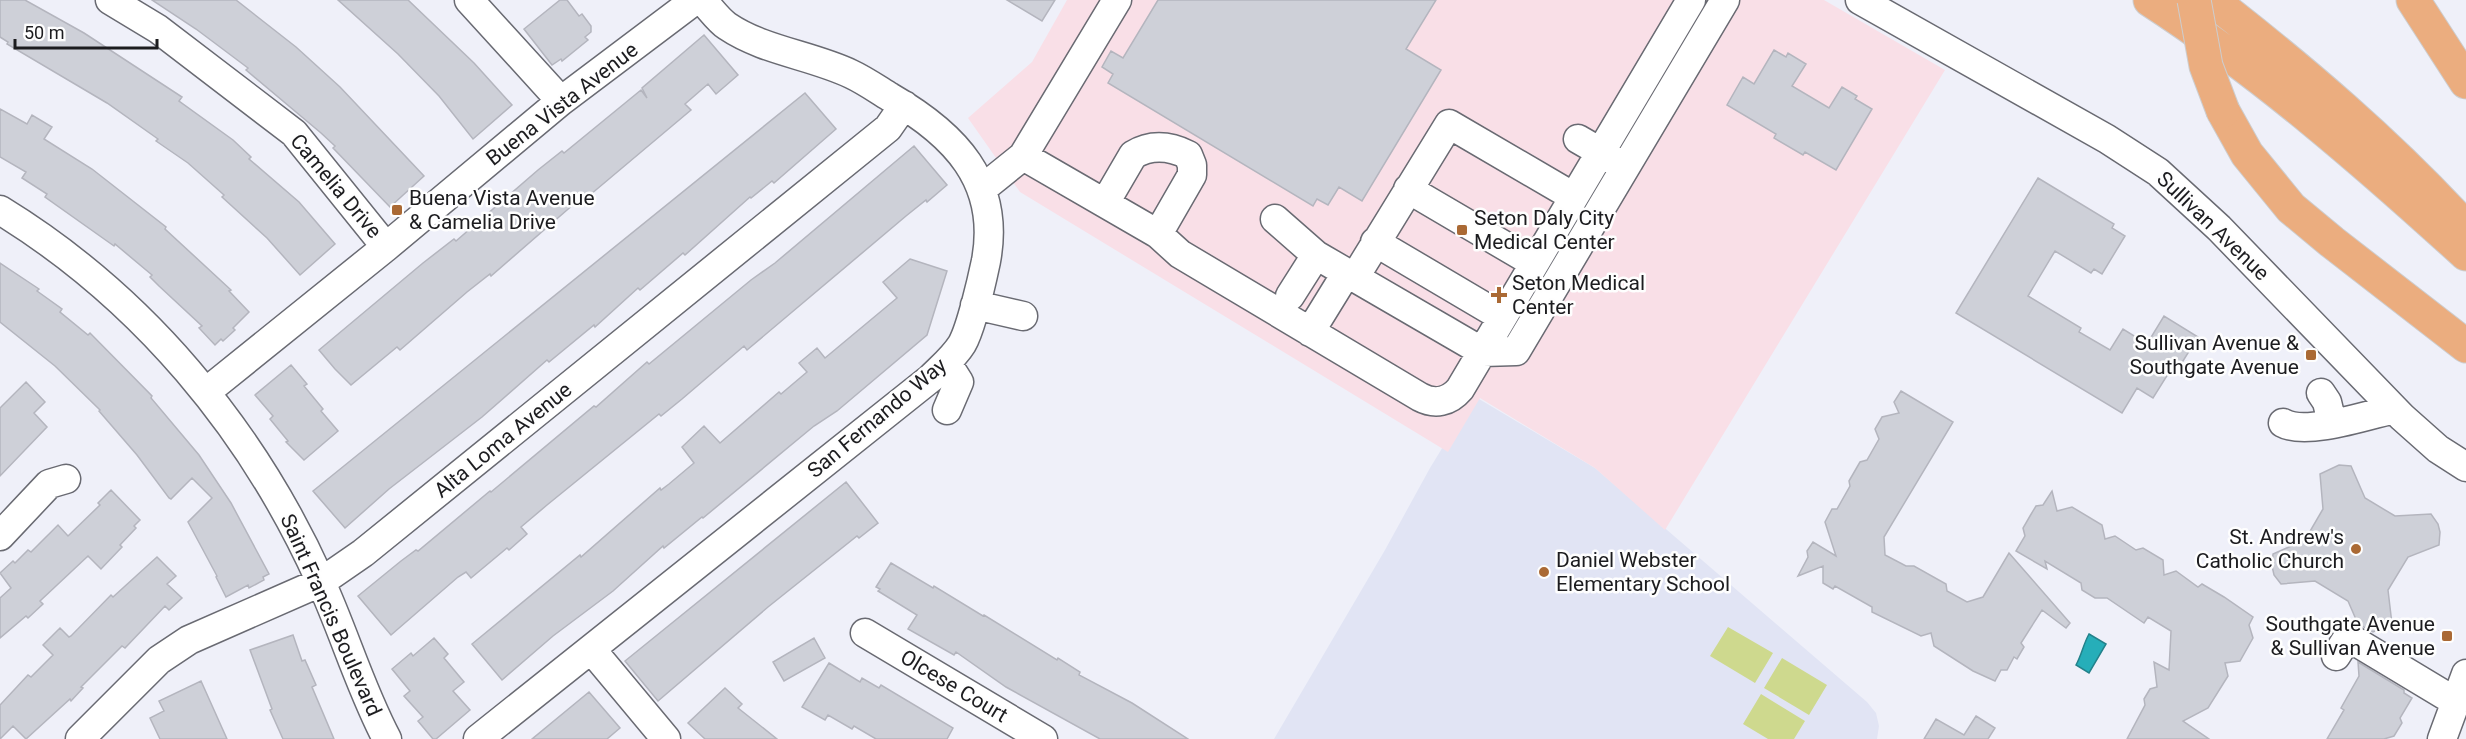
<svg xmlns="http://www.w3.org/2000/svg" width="2466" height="739" viewBox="0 0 2466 739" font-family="Roboto,sans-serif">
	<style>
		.built { fill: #e1e4f4 }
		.medical { fill: #f9dfe7 }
		.green { fill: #ced98e }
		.water { fill: #26aeb9; stroke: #23828b; stroke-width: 1.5 }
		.building { fill: #ced0d8; stroke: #b4b5be; stroke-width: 1.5 }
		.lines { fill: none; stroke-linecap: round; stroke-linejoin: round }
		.minor-casing { stroke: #696a72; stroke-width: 31 }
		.highway-casing { stroke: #cdcdce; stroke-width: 35 }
		.minor { stroke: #fff; stroke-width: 28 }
		.highway { stroke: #ebad7f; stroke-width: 33 }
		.highway-bridge-casing { stroke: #cdcdce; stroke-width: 35; stroke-linecap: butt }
		.highway-bridge { stroke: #ebad7f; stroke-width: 33 }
		.poi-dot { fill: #aa6934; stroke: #fefefe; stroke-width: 2 }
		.labels { text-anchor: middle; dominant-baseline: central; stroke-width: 5; stroke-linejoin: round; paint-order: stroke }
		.street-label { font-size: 21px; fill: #1c1c1f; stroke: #fefefe }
		.poi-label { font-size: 21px; fill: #1c1c1f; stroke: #fefefe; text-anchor: start }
	</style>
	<rect width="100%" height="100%" fill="#eff0f9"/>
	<path class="built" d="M1474,396L1595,468L1867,702L1876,713L1879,726L1877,739H1274L1385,550L1430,468Z"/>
	<path class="medical" d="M1067,0H1824L1945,70L1665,530L1595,468L1480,398L1448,452L1020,192L968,118L1032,62Z"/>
	<path class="green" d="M1728,627L1773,653L1755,683L1710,656Z
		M1782,658L1827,685L1809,715L1764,688Z
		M1761,694L1805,721L1794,739H1768L1743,724Z"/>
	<path class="water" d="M2089,634L2106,644L2089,673L2076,665C2082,654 2083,645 2089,634Z"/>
	<path class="building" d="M0,0H25L84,33L182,97L179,101L233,140L251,157L249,159L299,202L335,244L300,275L267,238L222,197L224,195L188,163L156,141L158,139L107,103L7,44L8,42L0,37Z
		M152,0H236L296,47L340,87L424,176L390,207L333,148L335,146L321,133L246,70L248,68L196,29Z
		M338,0H408L474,63L512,105L473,139L439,96L398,54Z
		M560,0H567L579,16L582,14L591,26V32L585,37L588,40L562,61L561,59L552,65L524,29Z
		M1007,0H1055L1042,21Z
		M1158,0H1436L1406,49L1441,70L1362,201L1339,187L1328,205L1317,199L1313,206L1108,83L1113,74L1102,67L1111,51L1123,58Z
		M704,35L738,75L716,94L708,84L685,104L691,110L584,200L582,197L491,276L490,274L467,292L400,350L397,347L351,385L335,369L319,350L423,263L454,239L456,241L538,170L562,151L564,153L641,90L647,98L642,88Z
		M1774,50L1786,57L1788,53L1806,64L1792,86L1829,108L1842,87L1857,96L1855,99L1872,109L1836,170L1805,152L1803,155L1774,138L1776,134L1727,105L1743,77L1754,84Z
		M805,93L836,129L774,183L772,181L751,198L750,197L685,255L683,253L640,290L638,288L595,327L594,325L549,362L547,360L482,417L389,489L345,528L313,491Z
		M0,109L27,124L32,115L52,127L44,139L92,169L166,227L165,229L231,290L229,291L249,312L233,328L235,330L223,341L221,339L215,345L199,328L202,326L159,286L150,277L152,275L115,244L114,246L45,197L47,194L22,178L26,172L0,157Z
		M914,146L947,185L927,202L926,200L906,216L747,350L744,346L682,399L661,416L659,414L547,505L521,527L527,534L509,550L507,548L471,578L466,572L458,577L391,635L358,596L401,561L416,550L418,551L490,491L491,492L594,406L596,407L647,362L649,364L751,280L775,263Z
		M2038,178L2114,224L2112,228L2125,236L2102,274L2094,269L2091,273L2055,251L2028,296L2081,328L2079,332L2110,350L2123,329L2147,344L2164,316L2198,337L2178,369L2173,366L2153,398L2137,388L2122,413L1956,313Z
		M910,259L947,271L927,335L837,411L814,426L703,518L702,517L664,548L663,546L613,591L553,636L502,680L472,644L580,555L581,557L660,488L661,490L669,484L694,463L682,447L704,426L720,443L779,392L781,394L807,372L799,363L817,348L825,358L897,298L883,282Z
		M0,263L39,289L37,291L62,309L60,312L88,335L90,333L152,396L151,398L199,455L231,503L269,574L263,577L264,580L249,588L248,585L226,597L216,577L217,576L188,522L212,498L192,478L171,499L169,498L137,455L99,411L100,410L55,366L0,322Z
		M291,365L307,384L304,386L323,409L321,411L338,431L304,460L286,442L288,441L270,419L273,416L255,395Z
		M26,382L45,402L34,413L47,427L0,476V408Z
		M1901,391L1953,422L1884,537L1885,555L1906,566H1914L1946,584L1947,591L1967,602L1983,597L2009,553L2070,623L2066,628L2042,610L2021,643L2024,647L2017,659L2014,657L2007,670H2001L1995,681L1973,671L1934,646L1931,633L1921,636L1872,612V607L1835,586L1833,589L1823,583V566L1798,576L1808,557L1807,551L1813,542L1836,556L1825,522L1832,509H1837L1850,486L1849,481L1860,462L1867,460L1879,439L1875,429L1882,417L1899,413L1894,402Z
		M2339,465L2351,466L2365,498L2395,516L2431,514L2438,524L2440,532L2439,545L2408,557L2388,590L2392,624L2373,632L2358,624L2348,601L2315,581L2281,584L2274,575L2272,566L2273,554L2305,540L2323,509L2320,474Z
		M846,482L878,523L859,538L857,536L768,607L658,701L625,661Z
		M111,490L140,520L134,526L136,528L120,545L122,547L101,569L88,556L40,601L43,604L28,618L26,616L0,638V598L11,588L0,573L13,561L15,563L28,550L31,552L58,525L68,536L100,505L98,503Z
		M2052,491L2057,511L2072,507L2102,525L2105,539L2115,536L2136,550L2143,548L2163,560L2164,575L2176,571L2198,587L2202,584L2224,597L2253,617L2249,625L2253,638L2240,661L2225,663L2228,676L2208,708L2183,721L2209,739H2127L2145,705L2144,699L2150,689L2157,687L2154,662L2169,670L2171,631L2148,617L2144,623L2107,598H2095L2082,590L2081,583L2045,561L2047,569L2016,551L2025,536L2023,528L2030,516L2036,506L2043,505Z
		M157,557L176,576L167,584L182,598L169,610L165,606L125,648L122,646L81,687L83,688L71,701L70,699L26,739L13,726L0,739V705L28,675L31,677L53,655L43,645L60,628L69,637L71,636L111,595L113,597Z
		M891,563L933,588L934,586L983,616L984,615L1057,660L1058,658L1080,672L1079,675L1132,703L1188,739H1100L1006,687L956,652L954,655L908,629L917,615L878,591L880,589L876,587Z
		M293,635L302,661L305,660L316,685L312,687L334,739H283L270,710L272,709L250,650Z
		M434,638L448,654L444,658L464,682L453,691L470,710L436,739H433L418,721L423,717L404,696L410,691L392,669L411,653L413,656Z
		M814,638L825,658L784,681L773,662Z
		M2358,662L2404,690V693L2412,698L2400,718L2402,723L2394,736L2384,739H2327L2344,710L2341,708L2359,676Z
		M829,663L860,682L862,678L879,688L881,685L953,728L947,739H876L854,726L852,729L828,715L825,720L802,707Z
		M201,681L227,739H160L150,718L164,711L159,701Z
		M725,688L742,704L738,708L777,739H705L688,723Z
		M589,692L620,728L607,739H532Z
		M1976,716L1995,728L1988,739H1924L1936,719L1964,735Z"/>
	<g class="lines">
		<defs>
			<path id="minor" d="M110,0L158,29L294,133L386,247
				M469,0L561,101
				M1860,0L2107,139L2158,172L2219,228L2402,417L2438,449L2466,467
				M1578,139L1616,161
				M1023,156L1117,0
				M982,189L1023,156L1158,234L1180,254L1420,397C1435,405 1449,402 1460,389L1691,0
				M1408,189L1534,263
				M1105,203L1133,155C1151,144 1170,146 1188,155L1192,165V175L1158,234
				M0,210C142,297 252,429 320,580C344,632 360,688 387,739
				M1275,219L1316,255L1483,352L1516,351L1725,0
				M1375,242L1502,317
				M1355,277L1449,124L1574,197
				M1290,296L1316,255
				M975,305L1023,316
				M1310,332L1347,272
				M947,363L959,382L947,410
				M206,392L386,247L561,101L695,0
				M2321,393L2327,402L2332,423
				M2283,423C2306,436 2368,415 2394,409
				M0,536L49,484L66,479
				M865,633L1043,739
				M591,649L666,739
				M2336,656L2348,637L2456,702
				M80,739L159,660L189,640L321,582L363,553L888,128L904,105
				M478,739L931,378C942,367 954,357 962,344C971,328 982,280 986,261C1001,181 954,134 890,97C877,89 864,80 851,74C811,55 764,51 727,26C718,20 710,8 702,0
				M2442,739L2466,674"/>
			<path id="highway" d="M2150,0C2264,74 2366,163 2466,254
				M2212,0C2302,70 2388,143 2466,228
				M2413,0L2466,82
				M2223,111L2247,154L2291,208L2332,242L2466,346"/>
		</defs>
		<use href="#minor" class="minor-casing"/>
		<use href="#highway" class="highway-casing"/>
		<use href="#minor" class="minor"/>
		<use href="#highway" class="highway"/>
		<defs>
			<path id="highway-bridge" d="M2194,0L2206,66L2223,111"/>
		</defs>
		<use href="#highway-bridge" class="highway-bridge-casing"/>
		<use href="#highway-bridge" class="highway-bridge"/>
	</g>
	<g class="poi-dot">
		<rect x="391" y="204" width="12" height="12" rx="3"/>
		<rect x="1456" y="224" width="12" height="12" rx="3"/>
		<path d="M1496 286h6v6h6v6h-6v6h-6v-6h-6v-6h6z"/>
		<rect x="2305" y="349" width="12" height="12" rx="3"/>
		<circle cx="2356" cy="549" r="6"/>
		<circle cx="1544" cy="572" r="6"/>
		<rect x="2441" y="630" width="12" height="12" rx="3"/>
	</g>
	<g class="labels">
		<g class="street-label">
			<text transform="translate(562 104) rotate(-38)">Buena Vista Avenue</text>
			<text transform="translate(336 186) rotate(50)">Camelia Drive</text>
			<text transform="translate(2213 226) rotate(44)">Sullivan Avenue</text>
			<text transform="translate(877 418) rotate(-40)">San Fernando Way</text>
			<text transform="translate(503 440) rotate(-39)">Alta Loma Avenue</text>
			<text transform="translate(331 615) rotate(66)">Saint Francis Boulevard</text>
			<text transform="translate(954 686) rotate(31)">Olcese Court</text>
		</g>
		<g class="poi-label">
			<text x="409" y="198">Buena Vista Avenue<tspan x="409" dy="24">&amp; Camelia Drive</tspan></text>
			<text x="1474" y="218">Seton Daly City<tspan x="1474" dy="24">Medical Center</tspan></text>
			<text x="1512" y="283">Seton Medical<tspan x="1512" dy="24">Center</tspan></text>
			<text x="2299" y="343" text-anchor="end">Sullivan Avenue &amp;<tspan x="2299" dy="24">Southgate Avenue</tspan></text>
			<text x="2344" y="537" text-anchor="end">St. Andrew's<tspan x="2344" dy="24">Catholic Church</tspan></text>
			<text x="1556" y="560">Daniel Webster<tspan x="1556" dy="24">Elementary School</tspan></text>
			<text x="2435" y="624" text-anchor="end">Southgate Avenue<tspan x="2435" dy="24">&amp; Sullivan Avenue</tspan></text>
		</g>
	</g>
	<path d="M15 39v9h142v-9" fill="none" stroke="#1c1c1f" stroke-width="3"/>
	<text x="24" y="39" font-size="18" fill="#1c1c1f" stroke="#fefefe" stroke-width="4.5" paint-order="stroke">50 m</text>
</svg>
